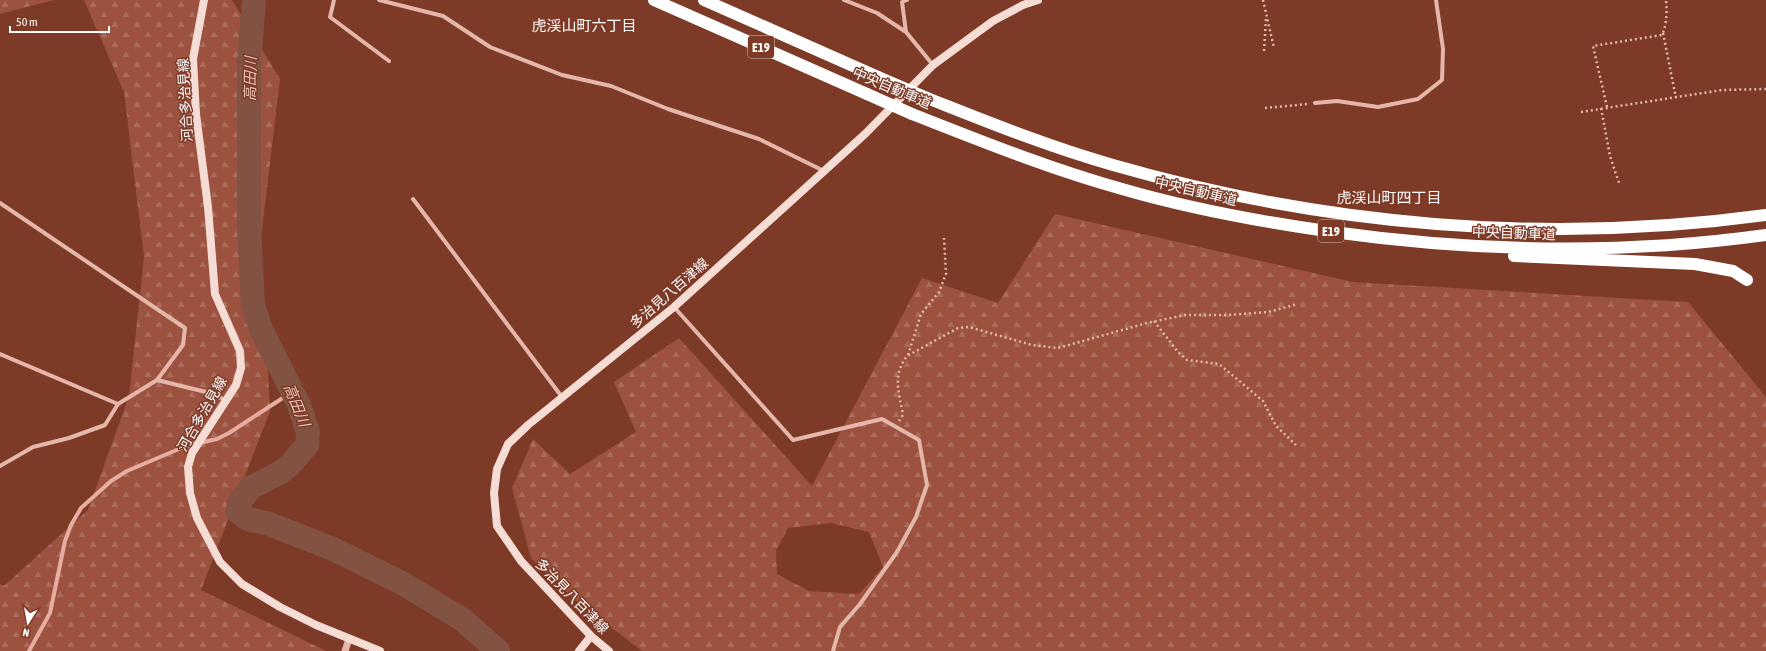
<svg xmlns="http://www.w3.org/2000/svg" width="1766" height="651" viewBox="0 0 1766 651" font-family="'Asap Condensed','Noto Sans JP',sans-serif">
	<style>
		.forest { fill: url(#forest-firs); fill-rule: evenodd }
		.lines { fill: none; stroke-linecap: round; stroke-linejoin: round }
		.stream { stroke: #e5aea0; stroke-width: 4 }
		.river { stroke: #825243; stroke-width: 24 }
		.path { stroke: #e5b7ab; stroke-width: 2.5; stroke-dasharray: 2 3; stroke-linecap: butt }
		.minor { stroke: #e5b7ab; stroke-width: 4 }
		.tertiary { stroke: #e5b7ab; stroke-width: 7 }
		.secondary { stroke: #f5dcd4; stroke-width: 8 }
		.motorway { stroke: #fff; stroke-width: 12 }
		.motorway-bridge { stroke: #fff; stroke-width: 12 }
		.labels { text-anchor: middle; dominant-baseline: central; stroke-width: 3; stroke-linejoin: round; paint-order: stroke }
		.shield { fill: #7d3a26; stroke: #d8c4be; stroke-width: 1 }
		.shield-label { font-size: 13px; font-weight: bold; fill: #fff }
		.street-label { font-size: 14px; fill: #fff; stroke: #7d3a26 }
		.neighbourhood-label { font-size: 15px; fill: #fff; stroke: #7d3a26 }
		.water-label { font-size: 15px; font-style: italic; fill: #ecc2b6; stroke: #7d3a26 }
	</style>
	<defs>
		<pattern id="forest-firs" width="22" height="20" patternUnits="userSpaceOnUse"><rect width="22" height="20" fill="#9c523e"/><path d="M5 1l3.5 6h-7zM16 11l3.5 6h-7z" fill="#ab6c5b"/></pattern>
	</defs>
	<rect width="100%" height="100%" fill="#7d3a26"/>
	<path class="forest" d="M0,0H54L0,14Z
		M84,0H232L280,79L261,238L270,411L201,590L326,651H0V584L4,586L88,510L129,396L144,257L124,92Z
		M1055,214L1353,282L1688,302L1766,397V651H642L574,599L531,558L512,488L533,439L570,474L636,432L614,382L679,338L812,486L922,278L998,303ZM831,523L869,532L883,567L859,594L809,591L777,574L776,551L788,528Z"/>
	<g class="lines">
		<path class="stream" d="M29,651L50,613L65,541L71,525L81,508L111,481L127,471L186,446L217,439L229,433L292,392"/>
		<path class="river" d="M254,0L249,64V224L253,305L261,329L299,405L308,432L307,445L290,465L281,472L252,487L239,502L238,512L248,519L269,524L333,549L402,583L463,620L498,651"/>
		<path class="path" d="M1263,0L1274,48
			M1663,33L1676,98
			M1264,51L1266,18
			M1607,107L1593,46L1662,35C1667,23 1667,13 1666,0
			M1265,108L1308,104
			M1601,108L1610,156L1619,183
			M1581,112L1722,90L1766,89
			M1154,321L1178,352L1187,360L1219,364L1263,401L1276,426L1296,445
			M908,355L921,314L939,292L946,274L944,238
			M899,421L903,415C899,392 892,376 907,356L958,328L969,327L1032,345L1058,348L1147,323L1185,315H1229L1268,312L1298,304"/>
		<path class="minor" d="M334,0L330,17L389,61
			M379,0L443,16L490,47L562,75L611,86L668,109L759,139L824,171
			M844,0L877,13L906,32
			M907,0L902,2L906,32L933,65
			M1315,103L1337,101L1378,107L1418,99L1442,80L1443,49L1436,0
			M413,199L562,397
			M0,203L185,328L183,345L157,380
			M674,307L793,440L882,419L919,440L927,485L916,517L897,552L860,604L840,627L833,651
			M0,354L118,404L105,425L69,438L33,447L0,466
			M118,404L157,380L206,392L226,400"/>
		<path class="tertiary" d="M345,651L349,639"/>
		<path class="secondary" d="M204,0L193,59L196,114L208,207L215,294L240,351L241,368L236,385L192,453L188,467L190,493L197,518L220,562L242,584L280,607L316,625L380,651
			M579,651L591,636
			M609,651L591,636L521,561L497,526L494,493L497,469L508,444L528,425L674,307L865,134L933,65L993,21L1023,5L1038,0"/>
		<path class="motorway" d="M654,0L867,94
			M704,0L878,77
			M927,98C988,122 1049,147 1113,165C1325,226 1547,245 1766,215
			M912,114C981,141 1050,169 1122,189C1191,209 1262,222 1333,232C1477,252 1622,255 1766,235
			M1514,256L1695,264L1733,271L1747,280"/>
		<path class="motorway-bridge" d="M878,77L927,98
			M867,94L912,114"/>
	</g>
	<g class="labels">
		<g class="shield">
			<rect x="748" y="36" width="26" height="22" rx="3"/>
			<rect x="1318" y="220" width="26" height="22" rx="3"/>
		</g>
		<g class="shield-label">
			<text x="761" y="47">E19</text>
			<text x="1331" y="231">E19</text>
		</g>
		<g class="street-label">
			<text transform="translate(892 88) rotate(23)">中央自動車道</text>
			<text transform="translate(185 100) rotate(-93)">河合多治見線</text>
			<text transform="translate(1196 191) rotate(13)">中央自動車道</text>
			<text transform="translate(1514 233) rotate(2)">中央自動車道</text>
			<text transform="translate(669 293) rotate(-41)">多治見八百津線</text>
			<text transform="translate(202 414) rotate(-60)">河合多治見線</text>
			<text transform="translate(572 596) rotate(46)">多治見八百津線</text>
		</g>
		<g class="neighbourhood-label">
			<text x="584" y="25">虎渓山町六丁目</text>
			<text x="1389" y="197">虎渓山町四丁目</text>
		</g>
		<g class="water-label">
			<text transform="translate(250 79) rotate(-89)">高田川</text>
			<text transform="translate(297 405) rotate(68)">高田川</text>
		</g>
	</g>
	<g transform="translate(28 623) rotate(191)" stroke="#7d3a26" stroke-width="3" paint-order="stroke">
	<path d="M0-3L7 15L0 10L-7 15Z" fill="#ffffff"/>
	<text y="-6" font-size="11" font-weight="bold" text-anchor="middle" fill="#ffffff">N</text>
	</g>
	<path d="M10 26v6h99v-6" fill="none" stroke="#ffffff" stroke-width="2"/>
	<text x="16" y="26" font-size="12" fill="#ffffff" stroke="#7d3a26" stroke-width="3" paint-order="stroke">50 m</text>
</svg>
